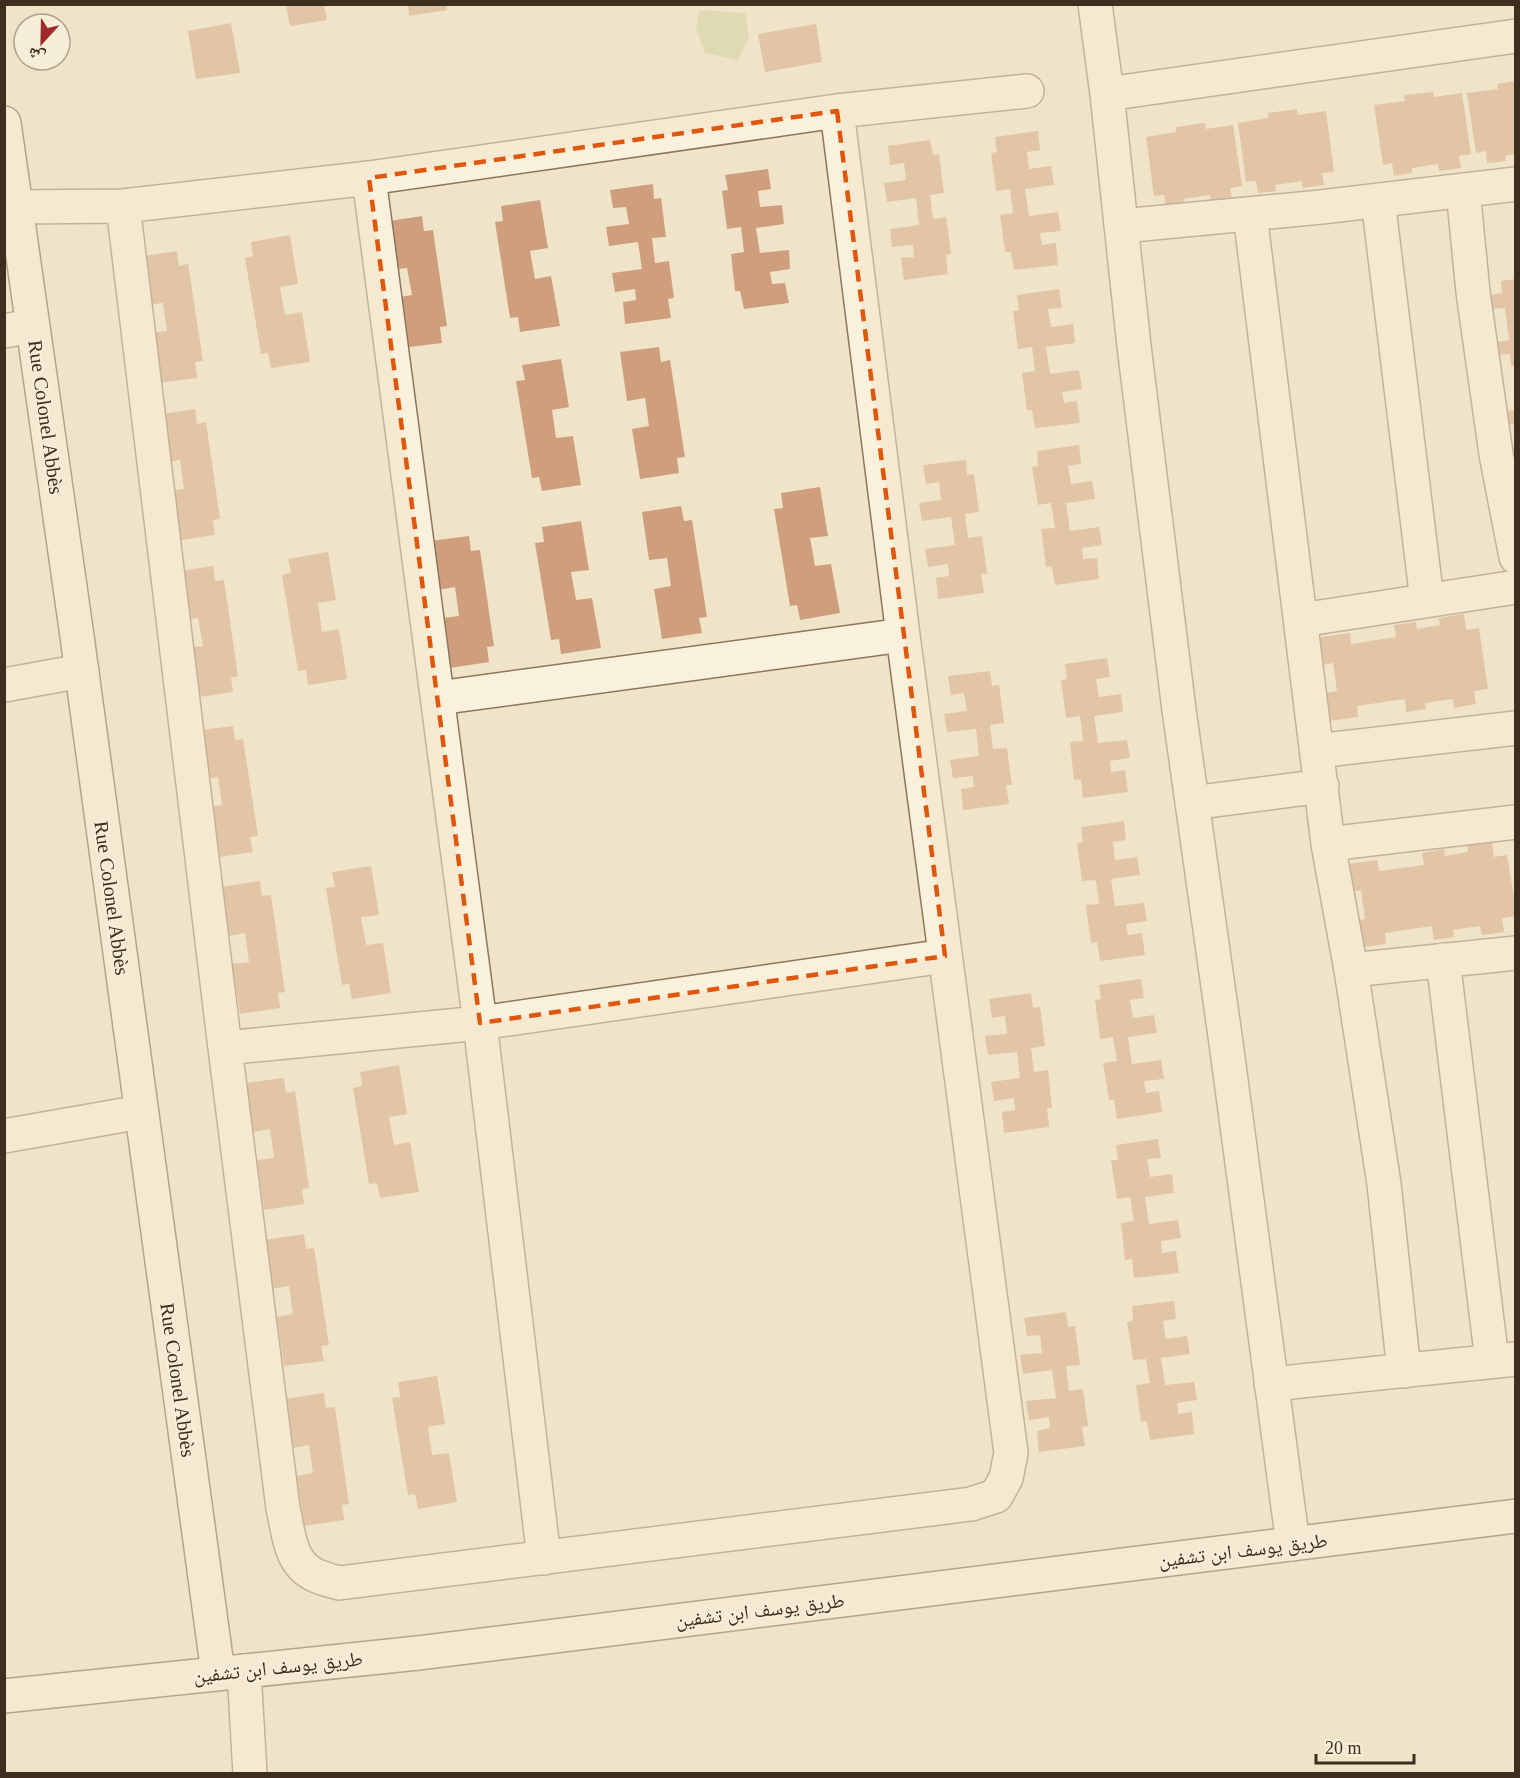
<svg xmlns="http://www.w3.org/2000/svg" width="1520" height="1778" viewBox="0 0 1520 1778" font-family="'Times New Roman','Noto Naskh Arabic',serif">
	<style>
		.green { fill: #c9cf9b }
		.building { fill: #cf9f7d }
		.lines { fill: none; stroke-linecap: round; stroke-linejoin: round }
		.street-casing { stroke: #8d765c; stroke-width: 36 }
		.secondary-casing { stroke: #6f573f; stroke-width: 36 }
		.street { stroke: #faf1dc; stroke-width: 33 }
		.secondary { stroke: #faf1dc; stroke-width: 33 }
		.marked { fill: none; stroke: #df570d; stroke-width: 4.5; stroke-dasharray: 12 8; stroke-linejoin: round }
		.labels { text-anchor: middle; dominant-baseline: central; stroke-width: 4.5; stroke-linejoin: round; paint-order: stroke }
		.street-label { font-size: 20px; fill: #3d2e20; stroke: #f7eed8 }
	</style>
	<rect width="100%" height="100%" fill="#f0e4c8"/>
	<path class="green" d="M700,10L745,13L749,36L738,60L705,53L696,29Z"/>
	<path class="building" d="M286,4H324L327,20L290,26Z
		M408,5H446L447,10L409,16Z
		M231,23L240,73L196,79L188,31Z
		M816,24L822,62L765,72L758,34Z
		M1516,81V154L1505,156L1506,161L1487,163L1486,151L1476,153L1467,93L1498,89L1497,84Z
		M1433,92L1434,97L1462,93L1471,154L1459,156L1461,168L1439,171L1438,164L1412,168V173L1394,176L1392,163L1383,165L1374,105L1405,101L1404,95Z
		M1297,109L1298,115L1326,111L1334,172L1322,173L1324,185L1303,188L1302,181L1275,185L1276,191L1258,193L1256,181L1246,182L1238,123L1268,118V113Z
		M1205,123L1206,129L1233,125L1242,186L1230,188L1232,199L1211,203L1210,195L1183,199L1184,204L1166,207L1164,195L1154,196L1146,137L1176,132V127Z
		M1038,131L1040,150L1027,152L1029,169L1051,166L1054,185L1025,189L1029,216L1058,212L1061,231L1040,233L1042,245L1056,243L1058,265L1014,270L1011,252H1005L1000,215L1013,213L1010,189L996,191L991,153L997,152L995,137Z
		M930,140L933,155L939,154L944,193L930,195L933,219L946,217L951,254L946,255L948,274L904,280L901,258L914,257L913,245L892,247L890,229L919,225L916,198L887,202L884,183L906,180L904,163L890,165L888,146Z
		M768,169L771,189L758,191L760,207L782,205L784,224L756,228L760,253L789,250L790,269L770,272L772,284L785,283L789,303L744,309L740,291H735L731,254L744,252L741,227L727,229L722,191L728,190L725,175Z
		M653,184L654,199L661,198L666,237L652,238L655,263L669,261L674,298L668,299L671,318L625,324L623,302L636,300L635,289L615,292L612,273L642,269L638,242L609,246L606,227L629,224L626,207L613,208L610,190Z
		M540,200L548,248L530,251L535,279L551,276L560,326L520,332L518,317L510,318L495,222L503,221L501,206Z
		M422,216L424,231L433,230L447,326L440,327L442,343L402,348L395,298L412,295L407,268L390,270L383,222Z
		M290,235L298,284L280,287L285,315L302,312L310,362L271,368L268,353L261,354L245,258L253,256L251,242Z
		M177,251L179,266L188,264L203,361L195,362L197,378L158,383L150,333L167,331L163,303L145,305L138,257Z
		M1516,279V366H1511L1510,354L1498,355L1497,342L1509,340L1505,308L1491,309L1489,295L1502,293L1501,281Z
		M1059,289L1062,308L1048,309L1051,327L1073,324L1075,343L1046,347L1050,374L1079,370L1082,389L1062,392L1064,403L1077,401L1080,423L1035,428L1032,410H1027L1022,373L1035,371L1032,347L1018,349L1013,311L1019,310L1017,295Z
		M659,347L661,362L670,360L685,457L677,458L679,473L640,479L632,429L649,426L645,398L627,401L620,352Z
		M561,359L569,407L552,410L556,438L573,436L581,485L542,491L539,477L532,478L516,381L525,380L522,365Z
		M195,409L197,424L206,422L220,519L213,520L215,535L175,541L168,491L184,489L180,460L163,463L155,415Z
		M1516,410V424L1506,425L1505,411Z
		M1079,445L1081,464L1068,466L1071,484L1092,481L1095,499L1066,503L1070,531L1099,527L1102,545L1082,548L1083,559L1097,558L1099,579L1055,585L1052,566L1046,567L1041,529L1055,528L1051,503L1038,505L1032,467L1038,466L1037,451Z
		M966,460L967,475L974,474L979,512L965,514L968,538L982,536L987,574H981L984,593L938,599L936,578L949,576L948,564L928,567L925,549L955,545L951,517L922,521L919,503L941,500L939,482L926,484L923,465Z
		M820,487L828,536L810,538L815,566L831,564L840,613L800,620L797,605L790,606L774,509L783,508L781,493Z
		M681,506L684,521L692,520L707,617L699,618L702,633L662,639L654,589L671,586L667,558L649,560L642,512Z
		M581,521L589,570L571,572L576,600L592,598L601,648L561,654L559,639L551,640L535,543L544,542L542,527Z
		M469,536L471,551L480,550L494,646L487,647L489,662L450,668L442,618L459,616L455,587L437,590L430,541Z
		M328,552L336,600L318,603L322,632L339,629L347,679L308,685L306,670L298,671L282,575L291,573L288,559Z
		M213,566L215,581L224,580L238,676L231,678L233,692L193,698L186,648L203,646L198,618L181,620L174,572Z
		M1464,614L1466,630L1479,628L1488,689L1474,691L1476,704L1454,708L1453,699L1425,703L1426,709L1406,712L1405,699L1357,706L1358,717L1329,721L1325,693L1337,691L1333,663L1318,666L1313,638L1350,633L1351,644L1396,637L1394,625L1416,622L1417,629L1440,625L1439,618Z
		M1107,658L1110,677L1096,679L1099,697L1121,694L1123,712L1094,716L1098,743L1127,740L1130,758L1110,761L1111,772L1125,770L1128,792L1083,798L1081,779L1074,780L1070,742L1083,741L1080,716L1066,718L1061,680L1067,679L1065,664Z
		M990,671L992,686L999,685L1004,723L990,725L993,749L1007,748L1012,785H1006L1009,804L963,810L961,789L974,787L973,776L953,778L950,760L979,756L976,729L947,732L944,714L967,711L964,693L951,695L948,676Z
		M233,726L235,740L243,739L258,836L250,837L253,852L213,858L206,808L222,805L218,777L200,780L193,731Z
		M1124,821L1126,840L1113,842L1115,860L1137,857L1140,875L1111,879L1115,906L1144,903L1147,921L1126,924L1128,935L1142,933L1145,955L1100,961L1097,942L1091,943L1086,905L1099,904L1096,880L1082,881L1077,843L1083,842L1081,827Z
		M1492,842L1494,857L1507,855L1516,910V916L1502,918L1504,932L1482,935L1480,926L1453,930L1454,937L1434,940L1432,926L1385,933L1386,944L1357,948L1353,921L1365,919L1361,890L1346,893L1341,865L1377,860L1379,871L1424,865L1422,853L1444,849L1445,856L1468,852L1467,845Z
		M371,866L379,915L361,917L366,945L383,943L391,993L352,999L349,984L342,985L326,888L335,887L332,872Z
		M260,881L262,896L271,895L285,992L278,993L280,1008L240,1014L232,964L249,962L245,933L228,936L221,887Z
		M1141,979L1144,998L1130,1000L1133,1018L1154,1015L1157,1033L1128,1037L1132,1064L1161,1060L1164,1079L1144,1081L1146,1093L1159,1091L1162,1112L1117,1119L1114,1100H1109L1103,1063L1117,1061L1113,1037L1100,1039L1095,1000L1101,999L1099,985Z
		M1031,993L1033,1008L1040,1007L1045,1046L1031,1048L1034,1072L1048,1070L1052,1108H1047L1049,1127L1004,1133L1002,1112L1015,1110L1014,1098L994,1101L991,1082L1020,1078L1017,1052L988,1055L985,1036L1007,1034L1005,1016L992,1018L989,999Z
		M399,1065L407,1114L389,1117L394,1145L410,1142L419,1192L380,1198L377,1183L369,1184L353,1088L362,1086L360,1072Z
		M284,1078L286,1093L295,1091L309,1188L302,1189L304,1204L264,1210L257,1160L274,1158L270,1129L252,1132L245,1083Z
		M1158,1139L1161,1158L1147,1159L1150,1177L1172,1174L1174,1193L1145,1197L1149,1224L1178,1220L1181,1238L1161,1241L1162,1253L1176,1251L1179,1273L1134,1278L1132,1259L1125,1260L1121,1223L1134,1221L1130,1197L1117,1199L1111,1160H1118L1116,1145Z
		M304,1234L306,1249L314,1248L329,1345L321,1346L324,1361L284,1366L277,1317L293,1314L289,1286L271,1289L264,1240Z
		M1174,1301L1176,1319L1163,1321L1166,1339L1187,1336L1190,1354L1161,1358L1165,1385L1194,1382L1197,1400L1177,1403L1178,1414L1192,1412L1194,1434L1150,1440L1147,1421L1141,1422L1136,1385L1150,1383L1146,1359L1133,1360L1127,1322L1133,1321L1132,1306Z
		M1066,1312L1068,1327L1075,1326L1080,1365L1066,1366L1069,1391L1083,1389L1088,1426L1082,1427L1085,1446L1039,1452L1037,1431L1050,1428L1049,1417L1029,1420L1026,1401L1056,1398L1052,1370L1023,1374L1020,1355L1042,1353L1040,1335L1027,1336L1024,1318Z
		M437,1376L445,1424L428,1427L432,1455L449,1453L457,1502L418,1509L415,1494L408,1495L392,1398L400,1397L398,1382Z
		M324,1393L326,1408L335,1407L349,1504L342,1505L344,1520L304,1526L297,1476L313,1473L309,1445L292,1448L284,1399Z"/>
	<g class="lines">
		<defs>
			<path id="street" d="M1095,4L1107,94L1134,346L1179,710L1226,1043L1293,1544
				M1107,94L1516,36
				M837,111L1027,91
				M369,178L480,1023L544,1558
				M1463,190L1473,292L1496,454L1516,557
				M1378,200L1427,600
				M15,207L123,206L369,178L837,111L903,635L1011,1453L1006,1478L996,1496L971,1504L339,1583C332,1581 324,1579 317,1576C289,1564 289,1534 283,1508L225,1048L123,206
				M1250,214L1328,844L1351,970L1384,1184L1404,1371
				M1122,226L1321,207L1516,184
				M4,331L32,326
				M1301,620L1516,587
				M4,685L82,671
				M438,698L903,635
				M1317,751L1516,728
				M1192,803L1322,786
				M1328,844L1516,822
				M1443,960L1492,1361
				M1351,970L1516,953
				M225,1048L480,1023L945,956
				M4,1136L141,1112
				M1271,1384L1516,1359
				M244,1671L250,1774"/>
			<path id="secondary" d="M4,123L76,629L218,1673
				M4,1696L418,1653L1516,1516"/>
		</defs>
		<use href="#street" class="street-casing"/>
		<use href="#secondary" class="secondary-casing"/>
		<use href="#street" class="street"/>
		<use href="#secondary" class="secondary"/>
	</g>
	<path d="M0 0H1520V1778H0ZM837,111L945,956L480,1023L369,178Z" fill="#f0e4c8" fill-opacity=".55" fill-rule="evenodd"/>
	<path class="marked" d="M837,111L945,956L480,1023L369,178Z"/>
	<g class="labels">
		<g class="street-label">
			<text transform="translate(46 417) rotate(82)">Rue Colonel Abbès</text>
			<text transform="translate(112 898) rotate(82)">Rue Colonel Abbès</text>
			<text transform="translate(178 1380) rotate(82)">Rue Colonel Abbès</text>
			<text transform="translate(1243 1550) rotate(-7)">طريق يوسف ابن تشفين</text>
			<text transform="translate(760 1610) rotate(-7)">طريق يوسف ابن تشفين</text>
			<text transform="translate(278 1667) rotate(-6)">طريق يوسف ابن تشفين</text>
		</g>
	</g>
	<rect width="1520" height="1778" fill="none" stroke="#3d2e20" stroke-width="12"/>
	<g transform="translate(42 42) rotate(202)"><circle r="28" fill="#f7eed8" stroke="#ada18e" stroke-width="1.5"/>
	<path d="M0-4.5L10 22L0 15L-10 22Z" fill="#9e2a2b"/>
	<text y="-9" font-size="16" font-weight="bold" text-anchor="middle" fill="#3d2e20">ش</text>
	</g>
	<path d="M1316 1754v9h98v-9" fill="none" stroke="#3d2e20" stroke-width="3"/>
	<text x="1325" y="1754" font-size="18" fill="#3d2e20" stroke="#f7eed8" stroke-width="4.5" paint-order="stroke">20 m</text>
</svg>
